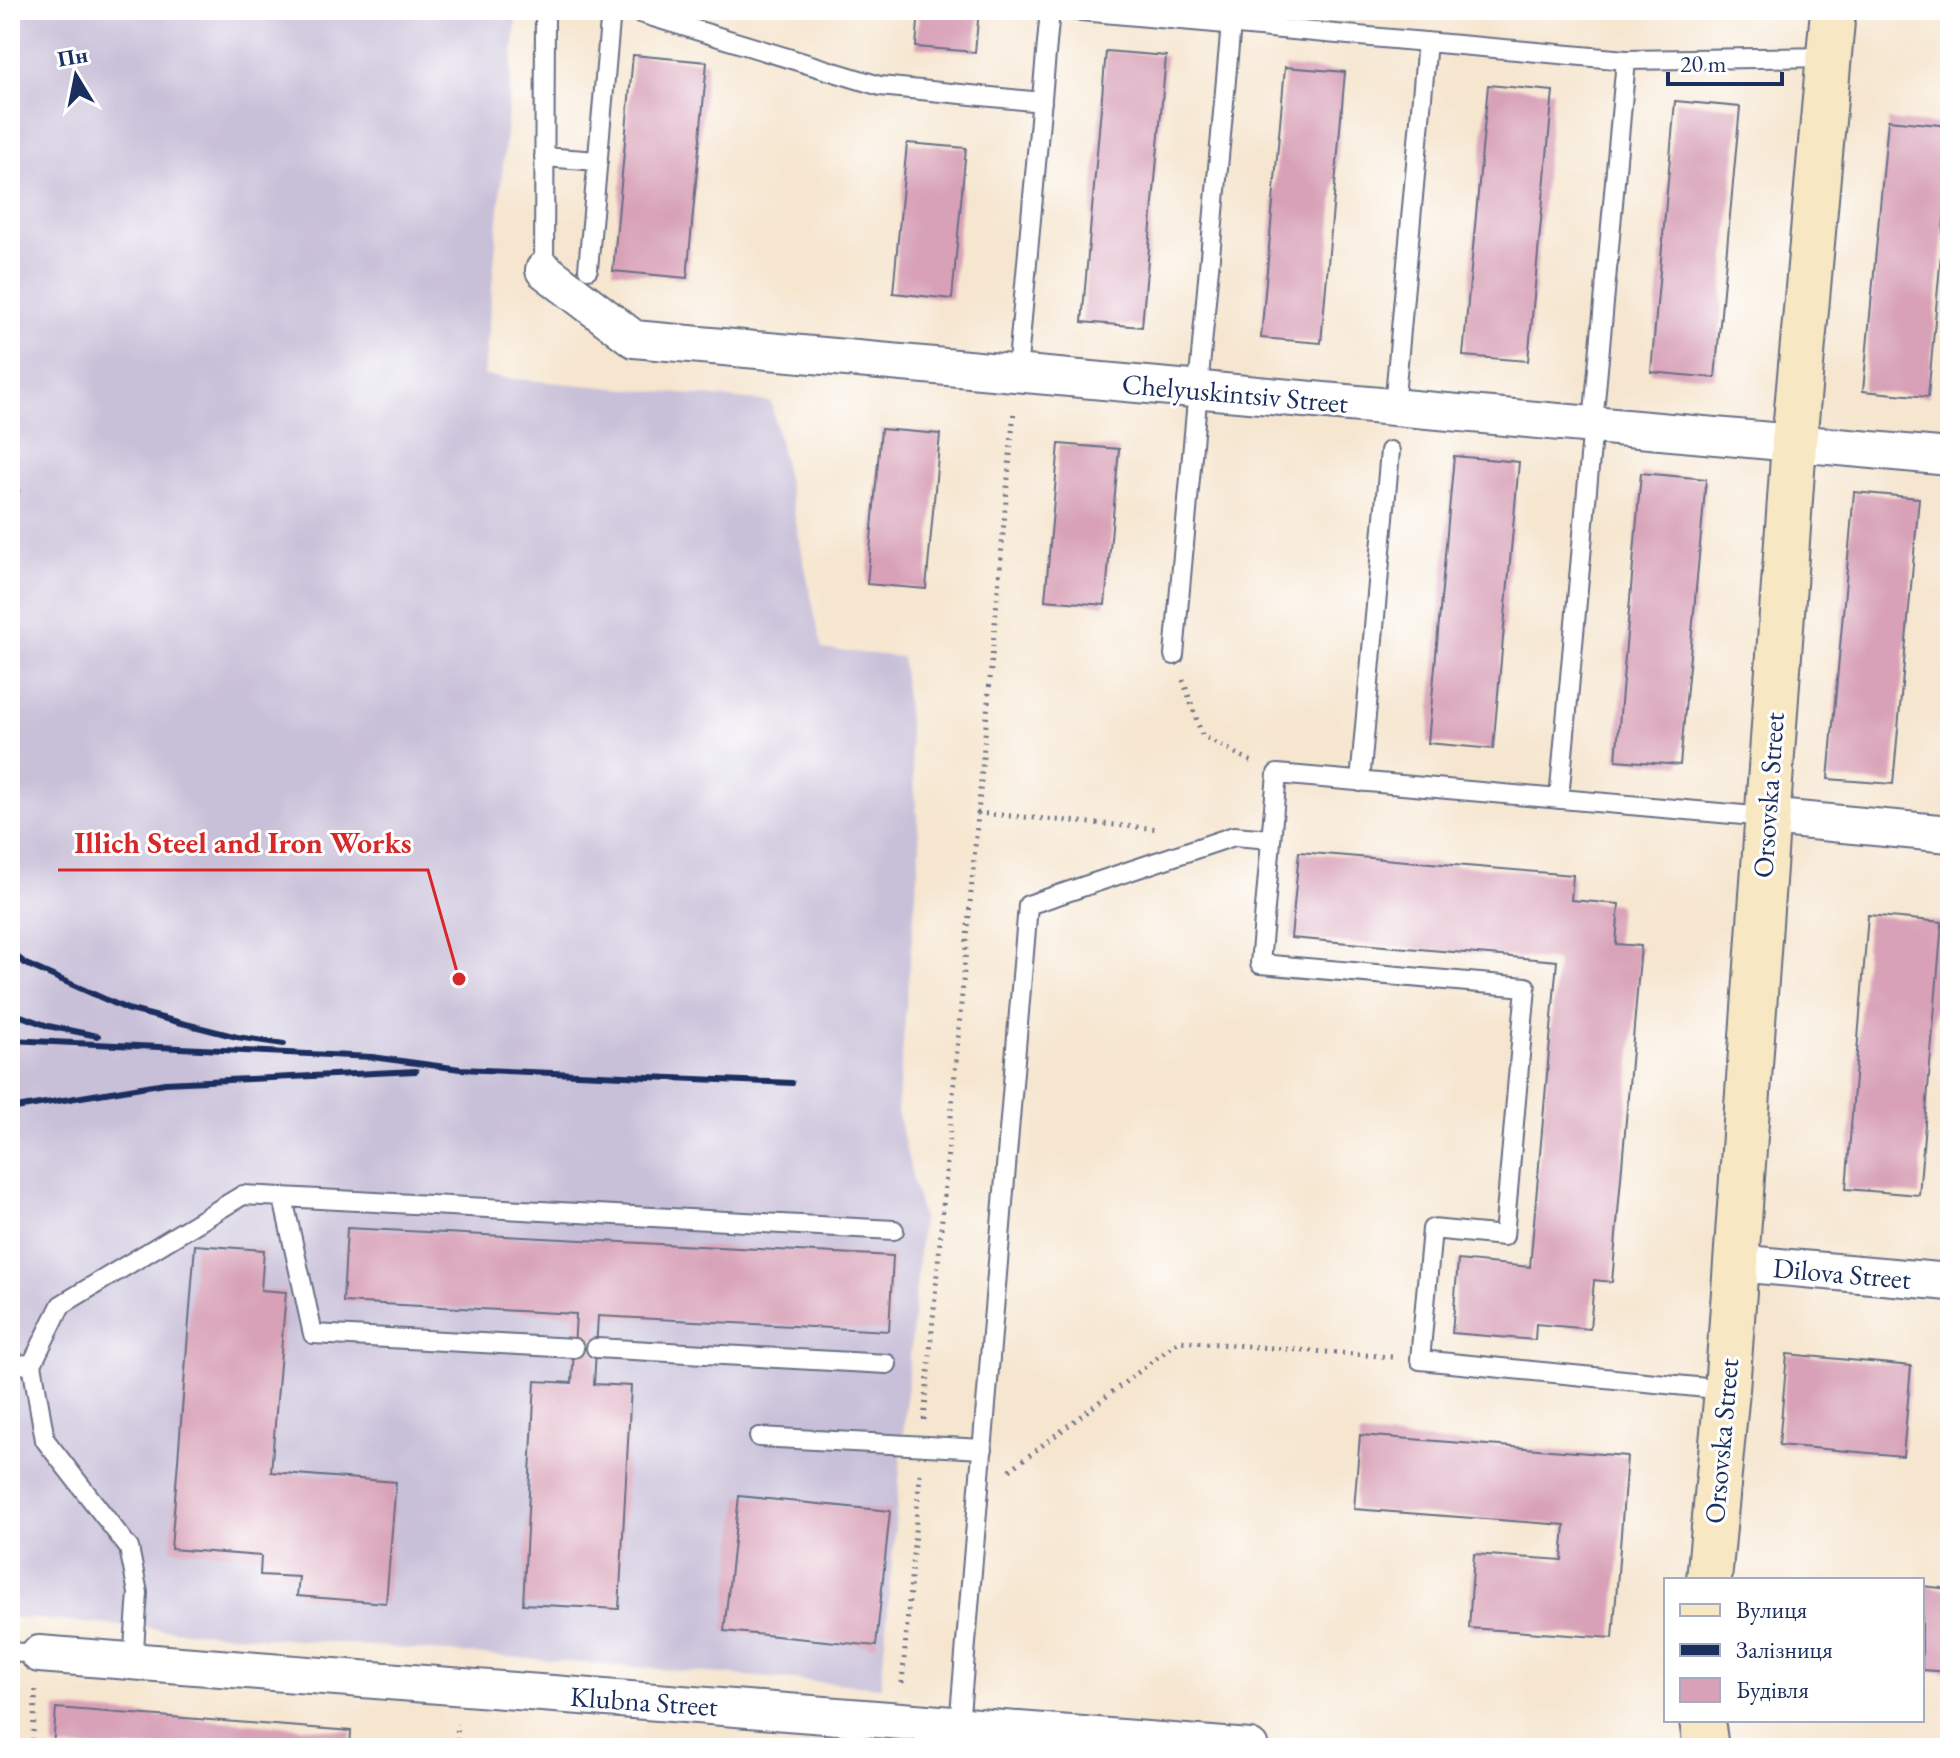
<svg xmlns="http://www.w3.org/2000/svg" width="1960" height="1758" viewBox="0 0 1960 1758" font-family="'EB Garamond',serif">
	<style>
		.industrial { fill: #c8bfd8 }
		.building { fill: #d8a1b7 }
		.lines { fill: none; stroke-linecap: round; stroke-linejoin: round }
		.lane-casing { stroke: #686f86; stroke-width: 22 }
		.street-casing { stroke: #686f86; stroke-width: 40 }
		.secondary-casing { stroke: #686f86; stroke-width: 48 }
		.path { stroke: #686f86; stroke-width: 5; stroke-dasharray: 2 6; stroke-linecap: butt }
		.lane { stroke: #fff; stroke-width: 18 }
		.street { stroke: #fff; stroke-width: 36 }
		.secondary { stroke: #f7e8c3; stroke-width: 44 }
		.rail { stroke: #1b2f5e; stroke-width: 6 }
		.labels { text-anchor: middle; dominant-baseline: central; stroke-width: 6; stroke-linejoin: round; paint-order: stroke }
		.street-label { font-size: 28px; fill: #1b2f5e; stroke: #fff }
		.leader { fill: none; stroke: #d62828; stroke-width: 3 }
		.callout-dot { fill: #d62828; stroke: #fff; stroke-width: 3 }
		.callout-label { font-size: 30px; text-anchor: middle; font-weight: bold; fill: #d62828; stroke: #fff; stroke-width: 6; stroke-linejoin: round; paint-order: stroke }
	</style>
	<rect width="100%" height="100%" fill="#fff"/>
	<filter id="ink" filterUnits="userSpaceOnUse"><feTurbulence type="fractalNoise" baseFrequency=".0125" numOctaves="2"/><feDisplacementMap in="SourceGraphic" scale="16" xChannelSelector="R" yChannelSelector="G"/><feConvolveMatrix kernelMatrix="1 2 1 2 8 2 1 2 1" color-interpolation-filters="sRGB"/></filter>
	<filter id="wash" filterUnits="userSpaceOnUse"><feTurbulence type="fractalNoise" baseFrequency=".006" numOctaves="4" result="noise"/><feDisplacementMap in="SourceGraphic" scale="32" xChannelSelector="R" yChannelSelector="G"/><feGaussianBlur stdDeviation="1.8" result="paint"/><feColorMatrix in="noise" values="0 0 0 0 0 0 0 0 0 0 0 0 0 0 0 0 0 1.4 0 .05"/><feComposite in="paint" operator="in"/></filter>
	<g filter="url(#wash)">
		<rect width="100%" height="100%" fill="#f6e6d0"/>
		<path class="industrial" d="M10,10H517L484,376L771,402L822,649L902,657L920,846L897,1111L922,1218L881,1687L10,1617Z"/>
		<g id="blocks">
			<path class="building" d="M919,10H979L975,52L916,47Z
				M1106,51L1166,56L1142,327L1082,322Z
				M633,55L707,62L687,278L613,271Z
				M1285,67L1345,72L1321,343L1261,338Z
				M1488,85L1553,91L1528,361L1463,356Z
				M1675,101L1740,107L1715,378L1651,372Z
				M1888,120L1950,126V155L1928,397L1863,391Z
				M907,143L966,148L952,299L893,293Z
				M881,429L940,434L926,589L867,584Z
				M1059,444L1119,449L1105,605L1045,600Z
				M1454,456L1519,462L1493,749L1428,743Z
				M1641,473L1706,479L1680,765L1616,760Z
				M1854,492L1919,498L1893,784L1828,779Z
				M1299,852L1573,875L1571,900L1619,904L1616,944L1641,946L1612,1282L1594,1280L1590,1329L1536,1324L1535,1340L1452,1333L1458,1260L1530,1267L1557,961L1291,938Z
				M1868,915L1942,922L1919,1195L1846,1189Z
				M347,1228L893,1256L889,1331L598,1316L594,1384L631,1386L619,1609L523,1604L535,1381L572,1383L576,1314L343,1302Z
				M195,1245L264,1250L261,1290L286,1292L271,1472L396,1482L386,1603L297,1596L299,1577L260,1575L261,1556L171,1549Z
				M1787,1354L1911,1366L1903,1456L1779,1445Z
				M1360,1435L1627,1456L1613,1638L1469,1628L1474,1554L1562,1560L1565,1525L1354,1509Z
				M739,1496L890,1511L876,1646L724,1631Z
				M1922,1586L1950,1589V1672L1922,1670Z
				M56,1708L351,1731L350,1748H53Z
				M501,1743L541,1746V1748H500Z"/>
		</g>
	</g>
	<g filter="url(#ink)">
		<use href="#blocks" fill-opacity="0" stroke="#686f86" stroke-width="2"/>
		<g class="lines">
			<defs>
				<path id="lane" d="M630,10L880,86L1042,102
					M1070,10L1626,60L1829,57
					M544,157L598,161
					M588,269L611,10
					M544,270L545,10
					M1017,373L1050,10
					M1394,407L1427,42
					M1174,655L1231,24
					M1360,782L1390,451
					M1559,799L1626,60
					M283,1198L313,1334L574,1348
					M596,1348L887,1364
					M10,1365L32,1364
					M1727,1390L1420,1360L1432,1229L1504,1236L1526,987L1260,964L1277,774L1766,817
					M759,1437L983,1449
					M10,1652L39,1654
					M133,1662L138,1593L129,1548L45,1440L32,1364L61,1305L243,1195L894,1230
					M959,1726L1028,905L1234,836L1271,839"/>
				<path id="street" d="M544,270L634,339L1950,457
					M1766,817L1950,834
					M1735,1263L1950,1282
					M39,1654L1250,1748"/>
				<path id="secondary" d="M1709,1580L1727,1390L1794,443L1833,10
					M1702,1720L1706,1748"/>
			</defs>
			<use href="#lane" class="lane-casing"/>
			<use href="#street" class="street-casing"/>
			<use href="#secondary" class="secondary-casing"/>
			<path class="path" d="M1484,19L1491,10
				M1183,680L1202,735L1254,763
				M977,813L1160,829
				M924,1420L1014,410
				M1010,1470L1179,1341L1392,1357
				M902,1683L920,1474
				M32,1748L36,1689
				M456,1748L458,1724"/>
			<use href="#lane" class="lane"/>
			<use href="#street" class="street"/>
			<use href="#secondary" class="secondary"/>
			<path class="rail" d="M10,489L17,491
				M10,951L26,964L127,1009L237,1037L284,1044
				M10,1012L48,1026L98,1036
				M10,1040L372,1057L460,1069L792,1083
				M10,1109L165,1083L416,1071"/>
		</g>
	</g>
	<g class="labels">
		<g class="street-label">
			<text transform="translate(1235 393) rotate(5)">Chelyuskintsiv Street</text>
			<text transform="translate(1768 795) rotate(-86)">Orsovska Street</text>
			<text transform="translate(1842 1273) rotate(5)">Dilova Street</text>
			<text transform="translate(1721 1441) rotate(-85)">Orsovska Street</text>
			<text transform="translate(644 1701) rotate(4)">Klubna Street</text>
		</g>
	</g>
	<path class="leader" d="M459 979L428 870H58"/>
	<circle class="callout-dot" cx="459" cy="979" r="8"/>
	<g class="callout-label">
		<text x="243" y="853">Illich Steel and Iron Works</text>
	</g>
	<rect width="1960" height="1758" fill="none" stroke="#fff" stroke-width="40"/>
	<rect x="1664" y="1578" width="260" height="144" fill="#ffffff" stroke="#a4acbf" stroke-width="2"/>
	<rect x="1680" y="1604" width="40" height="12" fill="#f7e8c3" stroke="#a4acbf" stroke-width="2"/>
	<text x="1736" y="1618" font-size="24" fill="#1b2f5e">Вулиця</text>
	<rect x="1680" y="1644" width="40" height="12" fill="#1b2f5e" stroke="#a4acbf" stroke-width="2"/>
	<text x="1736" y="1658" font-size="24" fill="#1b2f5e">Залізниця</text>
	<rect x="1680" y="1678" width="40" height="24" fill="#d8a1b7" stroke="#a4acbf" stroke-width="2"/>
	<text x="1736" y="1698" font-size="24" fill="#1b2f5e">Будівля</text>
	<g transform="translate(76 76) rotate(350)" stroke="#ffffff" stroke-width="6" paint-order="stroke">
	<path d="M0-6L14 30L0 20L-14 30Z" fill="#1b2f5e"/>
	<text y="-12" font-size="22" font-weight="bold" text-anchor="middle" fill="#1b2f5e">Пн</text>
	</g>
	<path d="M1668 72v12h114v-12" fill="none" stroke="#1b2f5e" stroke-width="4"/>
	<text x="1680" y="72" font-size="24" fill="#1b2f5e" stroke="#ffffff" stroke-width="6" paint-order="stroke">20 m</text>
</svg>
